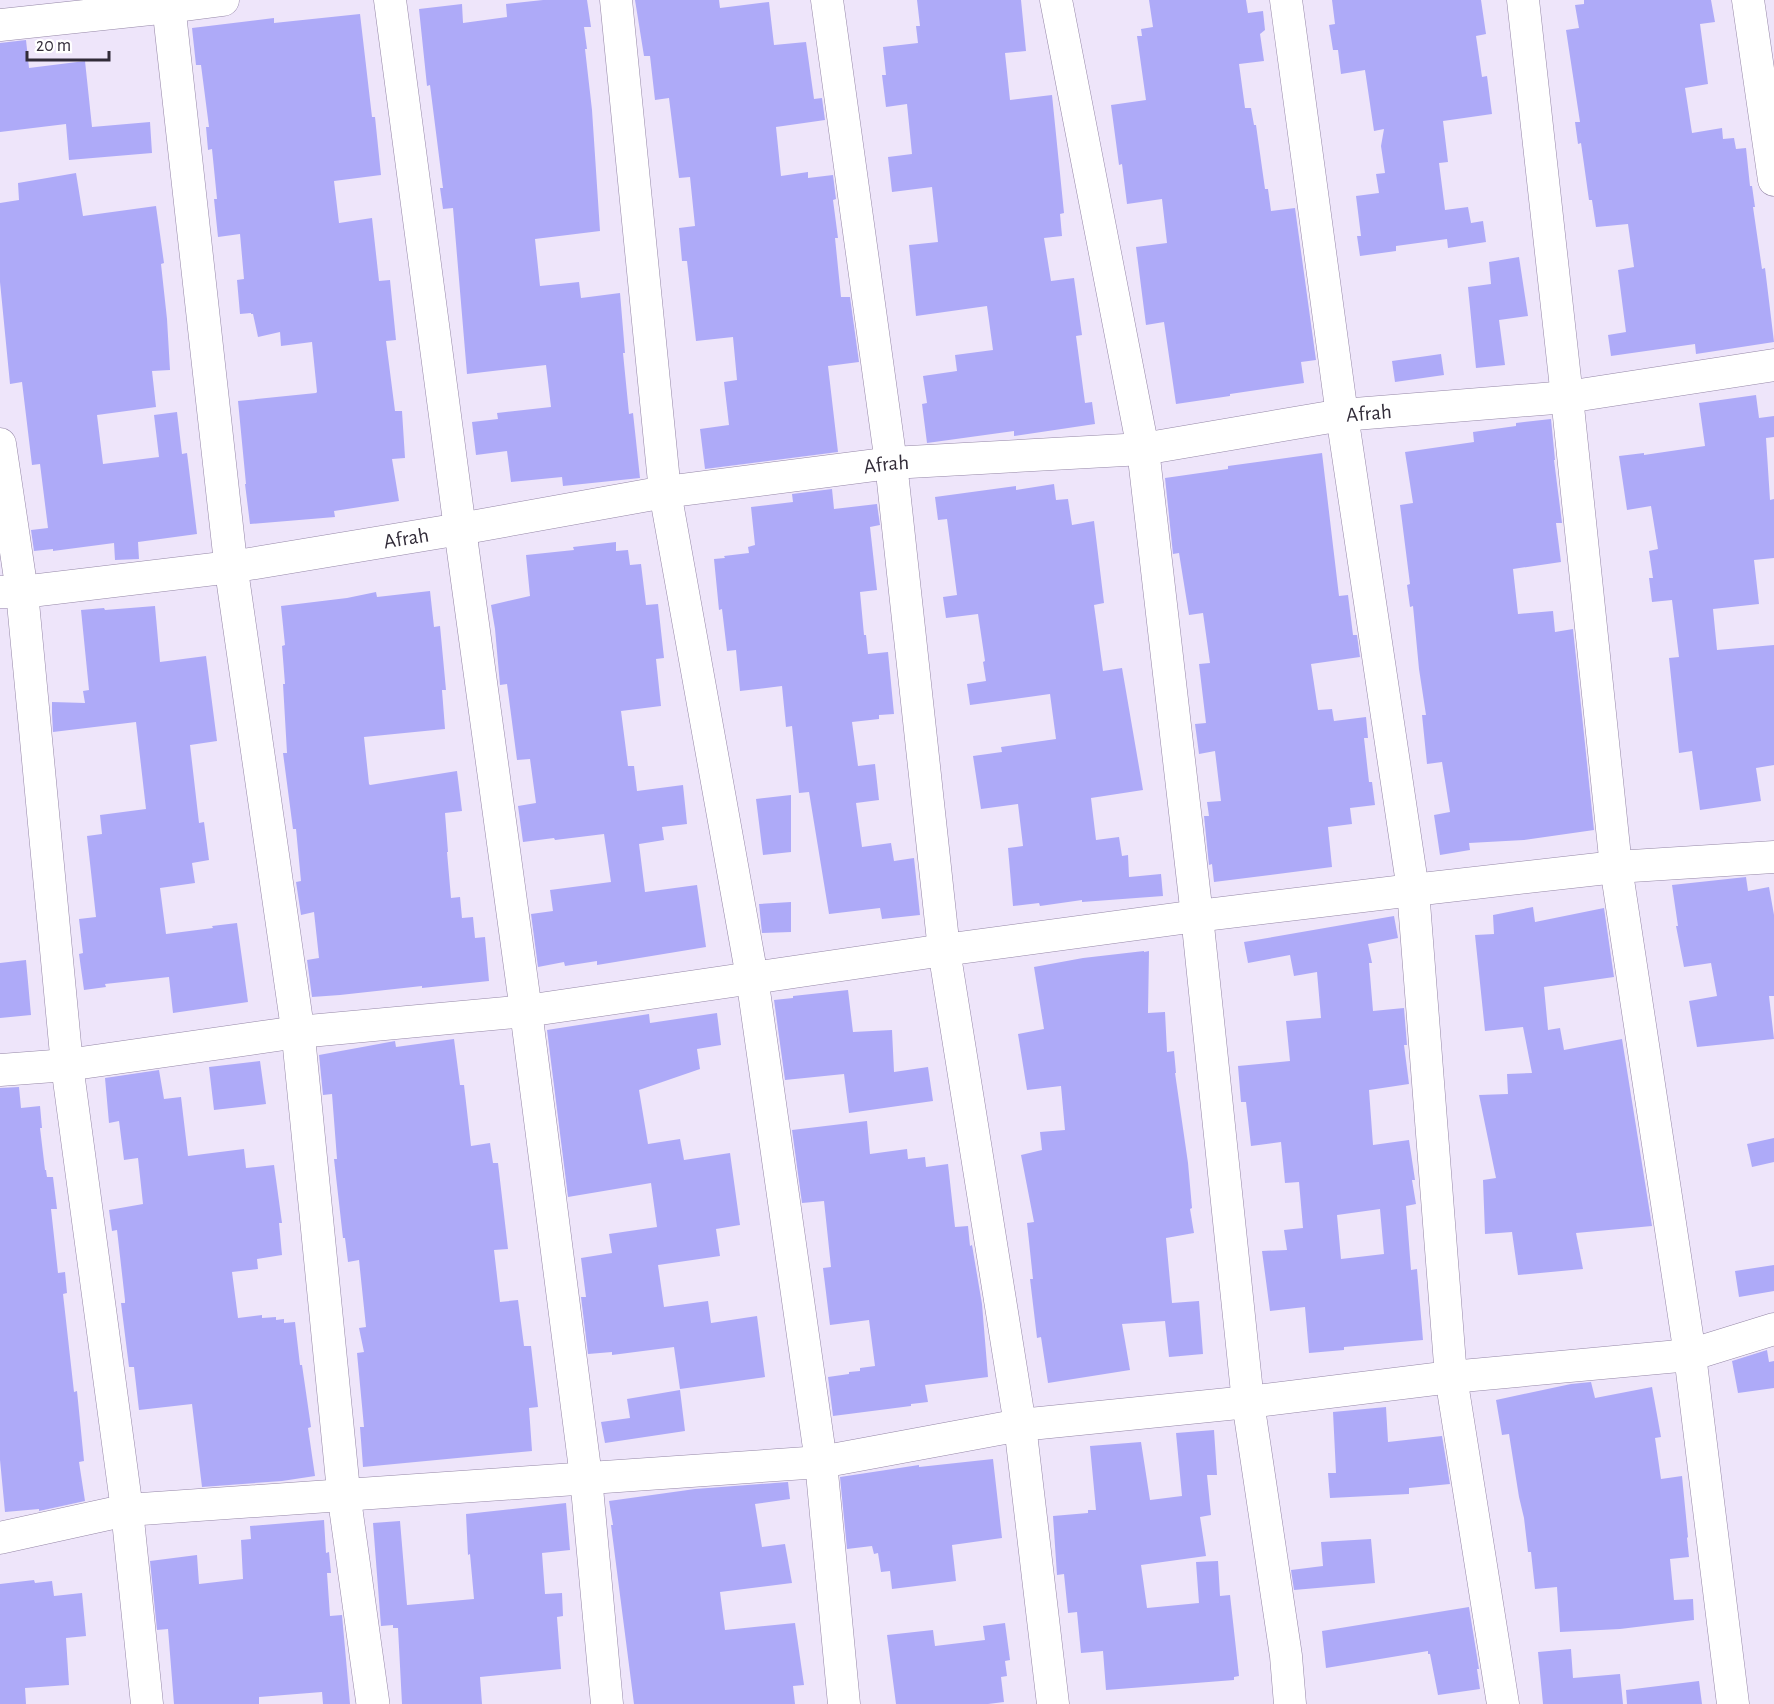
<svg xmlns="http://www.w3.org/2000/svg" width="1774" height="1704" viewBox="0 0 1774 1704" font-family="'Alegreya Sans',sans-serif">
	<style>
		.building { fill: #aeaaf8; fill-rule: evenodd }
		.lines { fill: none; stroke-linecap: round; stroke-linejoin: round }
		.street-casing { stroke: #9587a7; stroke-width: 33 }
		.secondary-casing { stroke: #9587a7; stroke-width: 34 }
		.street { stroke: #fff; stroke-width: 32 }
		.secondary { stroke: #fff; stroke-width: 33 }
		.labels { text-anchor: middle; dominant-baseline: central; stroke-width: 4.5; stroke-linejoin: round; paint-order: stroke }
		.street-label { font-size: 21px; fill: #312b38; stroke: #fff }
	</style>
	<rect width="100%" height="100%" fill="#eee5fa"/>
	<path class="building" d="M543,0H587L591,27H584L587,49H585L592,110L600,231L535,239L540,286L579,282L581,298L620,293L625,353H623L629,414L633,413L640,478L563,486L562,477L511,482L507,451L476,455L472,422L498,419L497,413L551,407L546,365L467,374L453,208L443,209L440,188H443L430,85L427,86L419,9L462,4L463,23L507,17L506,4Z
		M635,0H719L720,8L769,2L774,45L806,42L814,99L822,98L825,120L776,127L781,176L808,172V178L833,175L836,199L833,200L838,238H835L841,297H850L859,362L828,366L838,452L705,469L700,429L729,425L724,382L737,380L733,337L696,341L687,261H682L679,228L695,226L690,177L679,178L669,98L655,100L650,56H644Z
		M917,0H1021L1026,51L1005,53L1010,100L1052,95L1064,213L1060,214L1062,236L1044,238L1051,281L1074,278L1082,335L1076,336L1085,403L1092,402L1095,424L1014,436V431L927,443L922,404L927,403L923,376L957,371L955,355L993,350L987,306L916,316L909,245L938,242L932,187L892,192L888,157L912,154L907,104L886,107L882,75H886L883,47L918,43L916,26H920Z
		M1149,0H1246L1248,13L1263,11L1265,30L1260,34L1264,61L1239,64L1245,108H1251L1254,125H1256L1265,189H1268L1271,211L1295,208L1316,360L1301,362L1304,383L1230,394V396L1176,404L1164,322L1146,325L1136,247L1167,243L1162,199L1127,204L1122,164L1119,165L1111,105L1146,100L1137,36H1142L1141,29L1153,27Z
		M1332,0H1481L1486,34L1476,36L1482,77L1487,76L1492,114L1443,121L1448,162L1439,163L1445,210L1468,207L1471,223L1483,221L1486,242L1448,248L1447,239L1396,246V251L1360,256L1357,236H1361L1356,196L1379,193L1376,174L1385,173L1381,146L1384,129L1374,131L1365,70L1341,74L1338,50H1333L1329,25L1335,24Z
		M1584,0H1711L1715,22L1700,24L1708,84L1685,88L1692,133L1722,128L1723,139L1734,138L1736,149L1746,148L1750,186H1752L1755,207H1753L1762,269L1765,268L1774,342L1696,354L1695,344L1611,356L1608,335L1626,332L1618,270L1634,267L1628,224L1596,227L1592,200H1589L1581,143L1578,144L1575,122H1580L1566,30L1579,28L1575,5L1584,4Z
		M360,14L372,117H375L381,175L334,181L339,223L372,218L379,281L390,280L396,340L386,341L395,411H402L405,458L392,459L399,501L334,511L335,517L250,524L245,484H246L238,401L316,393L317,392L312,342L281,346L280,332L258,337L253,314H251V313L240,314L237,280L244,279L240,234L218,237L214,199H217L212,149L208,150L206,127H209L201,65H196L192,28L274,18V23Z
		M26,40L29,68L85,61L92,127L150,122L152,153L69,160L66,124L0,132V43Z
		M76,173L83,216L156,206L164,263L161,264L167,319L170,370L152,371L156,407L97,415L103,464L159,457L154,415L177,412L182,454L187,453L197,534L138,542L139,559L115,560L114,543L53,551V549L34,551L31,530L48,528L40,464L32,465L22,382L10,384L0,282V203L19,200L18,183Z
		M1519,257L1528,316L1499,320L1505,365L1476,368L1468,287L1491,284L1489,262Z
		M1441,354L1444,375L1395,382L1392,361Z
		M1756,395L1759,418L1774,416V437L1766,438L1770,500L1774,499V558L1754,560L1759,604L1713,609L1717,650L1774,645V765L1756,768L1761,801L1700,810L1692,751L1679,753L1669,658L1679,657L1672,600L1652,602L1649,578H1653L1649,551L1658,549L1651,506L1627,510L1619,456L1644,453V455L1705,446L1699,403Z
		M1551,419L1555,460H1554L1562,523H1556L1561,562L1513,569L1518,614L1553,611L1555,632L1573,629L1594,830L1524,840L1469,843L1470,850L1440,855L1434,815L1450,812L1442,762L1427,764L1422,715H1426L1419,669L1413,606L1410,607L1407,585L1410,584L1400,505L1413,503L1405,452L1474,442L1473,432L1516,426V423Z
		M1322,453L1339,596L1348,595L1353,635H1357L1360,657L1311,664L1318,710L1332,709L1334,721L1366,717L1368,738H1364L1369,782H1372L1375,805L1350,808L1352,824L1328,827L1332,867L1214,882L1212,864L1209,865L1204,816H1209L1207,802L1221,801L1215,751L1199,754L1195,724L1206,723L1199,664L1210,663L1203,613L1189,615L1179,553L1173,554L1165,478L1228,469V466Z
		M1054,484L1056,500L1068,499L1072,525L1094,521L1104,603L1094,605L1103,671L1122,668L1143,790L1091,798L1096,840L1119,837L1122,856L1128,855L1129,877L1161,874L1163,896L1082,902V900L1040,906L1039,903L1013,906L1008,848L1023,846L1018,804L981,809L973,756L1002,752L1001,747L1056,739L1050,694L970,705L967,684L986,681L983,662L985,661L978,614L946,618L943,597L957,595L947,519L938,520L935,497L1016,486V490Z
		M832,489L834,509L877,504L880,525L870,527L877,590L860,592L864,635H866L868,654L888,652L894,714L879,715V719L852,722L858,766L875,764L879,800L856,803L862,847L891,843L894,861L914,858L920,915L882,919L880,908L829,914L809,792L799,793L792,726L786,727L782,686L740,691L736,650L727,651L722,609L719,610L714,559L725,558L724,556L749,553L748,547L755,545L751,507L793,502L792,494Z
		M616,542V551L628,550L630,565L641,564L646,605L658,604L664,658L656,659L661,706L621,711L628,766H634L637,791L683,785L687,824L662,827L664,840L639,844L645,892L697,885L706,947L597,965V961L565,966L564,962L538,967L531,914L553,911L550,890L611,882L604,834L555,840L554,838L523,842L518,806L536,803L530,759L517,760L507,684L500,685L495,629L491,605L530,596L526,555L574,550L573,547Z
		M430,591L434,627L440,626L446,690H442L445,729L364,737L369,784L370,785L457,771L462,811L445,813L448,852H447L451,898L460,897L462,918L473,917L475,938L485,937L489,981L422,988V986L340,995L312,997L307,960L319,958L314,912L301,915L296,882L301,881L296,829H293L283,753H287L283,684H285L282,646L285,645L281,606L347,598L376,592L377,597Z
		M155,606L160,662L206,656L217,741L190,745L199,823L204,822L209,860L192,863L195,883L160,888L166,934L213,928L212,926L237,923L248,1002L173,1013L169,977L105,984L106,987L84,990L79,954L83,953L79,919L96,917L87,836L102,834L100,815L146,809L136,722L53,732L52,713V702L85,703L83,691L89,690L81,610L104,608L105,610Z
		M791,795V852L763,855L756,799Z
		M1746,877L1748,891L1769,887L1774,915V996H1769L1774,1039L1697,1047L1689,1001L1717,996L1711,963L1684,967L1676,926H1678L1672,885Z
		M791,902V932L762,933L759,904Z
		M1533,907L1535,922L1604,908L1614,977L1544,987L1548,1030L1560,1028L1564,1050L1622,1039L1652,1226L1576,1233L1583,1269L1518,1275L1512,1232L1485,1234L1483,1180L1496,1178L1479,1095L1508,1094L1507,1074L1532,1073L1523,1027L1485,1031L1475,935L1494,934L1493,915Z
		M1394,916L1398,938L1368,944L1372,963H1369L1373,1011L1404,1008L1407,1045H1404L1409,1084L1369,1090L1373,1145L1409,1140L1415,1180H1412L1416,1204L1406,1206L1411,1270L1417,1269L1423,1340L1344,1347V1350L1309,1353L1305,1307L1270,1311L1262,1251L1287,1250L1284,1230L1303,1228L1299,1182L1285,1183L1281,1142L1251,1146L1246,1102H1241L1238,1066L1290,1061L1286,1021L1321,1018L1317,972L1294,976L1290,955L1248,963L1244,942ZM1380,1209L1384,1254L1341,1259L1337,1215Z
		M1144,951V952L1149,951L1148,1013L1165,1012L1167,1052L1174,1051L1176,1073H1175L1188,1163L1192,1208L1190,1209L1194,1233L1166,1238L1172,1303L1199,1301L1203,1354L1169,1357L1165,1321L1122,1324L1130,1370L1048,1383L1041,1337L1037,1338L1030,1279H1033L1027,1223L1034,1222L1021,1155L1042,1150L1040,1132L1065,1130L1061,1086L1027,1090L1018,1034L1044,1029L1034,967L1083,958Z
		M26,960L31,1015L0,1018V963Z
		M848,990L853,1032L892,1030L894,1072L928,1067L933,1101L849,1113L844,1074L785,1080L774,1000L793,998V996Z
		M717,1013L721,1045L697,1049L700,1069L639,1090L648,1144L680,1139L684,1160L730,1153L740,1225L716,1229L720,1256L658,1265L664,1307L708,1301L711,1323L757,1316L765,1377L680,1389L674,1347L612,1355V1352L588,1354L581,1297H586L581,1258L612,1253L609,1234L657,1227L651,1183L568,1197L547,1030L649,1014L650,1023Z
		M454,1039L460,1085H464L471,1146L490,1143L493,1163H498L508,1249L494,1250L500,1302L518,1300L524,1346H531L538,1407L529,1408L532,1451L363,1467L360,1427H364L357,1353L364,1352L359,1328L366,1327L359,1260L348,1262L345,1238H343L334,1159H337L332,1094L323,1095L319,1055L395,1041L396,1047Z
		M260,1061L266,1104L214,1110L209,1067Z
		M159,1070L164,1099L181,1097L188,1156L244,1149L246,1168L274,1165L282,1223H279L282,1255L257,1259L258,1269L232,1272L238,1318L262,1315V1318L276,1317V1320L284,1319V1323L295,1322L300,1365H302L311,1427L308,1428L315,1476L282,1481L202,1487L192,1404L139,1410L134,1367H129L121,1303H125V1300L117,1230L112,1231L109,1210L143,1204L138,1158L124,1160L119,1121L109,1123L105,1078Z
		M19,1087L21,1108L40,1106L42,1128H40L45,1170H46L47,1177H53L57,1209H51L58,1273L65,1272L67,1293L63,1294L74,1392L77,1391L84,1461L79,1462L85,1501L39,1511V1509L5,1512L0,1460V1088Z
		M867,1121L870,1154L907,1149L908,1159L925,1157L926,1167L948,1164L955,1227L968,1226L970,1246L972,1245L982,1304L988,1377L925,1385L928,1402L911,1404V1406L833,1416L828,1377L849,1374V1372L860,1371V1368L875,1366L869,1320L830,1325L823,1268L831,1267L824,1201L802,1203L792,1130Z
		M1774,1138V1162L1752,1167L1747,1144Z
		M1774,1265V1291L1739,1297L1735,1271Z
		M1767,1350L1769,1362L1774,1361V1388L1738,1393L1732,1361Z
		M1591,1382L1595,1398L1652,1387L1661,1437L1655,1438L1661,1479L1682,1476L1688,1537L1687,1538L1689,1557L1670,1559L1674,1600L1693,1599L1694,1620L1620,1629L1560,1632L1557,1587L1535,1589L1531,1552H1528L1524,1518L1519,1497L1509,1434L1502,1435L1496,1400L1571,1384Z
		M680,1390L685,1431L605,1443L601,1422L630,1418L627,1399Z
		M1386,1407L1388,1442L1442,1436L1450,1484L1409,1488V1494L1330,1498L1328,1473H1336L1333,1412Z
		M1214,1430L1217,1475H1207L1211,1515L1200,1517L1206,1556L1141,1565L1147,1608L1199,1603L1196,1562L1218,1561L1220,1596L1230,1595L1239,1676L1234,1677V1680L1106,1690L1103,1651L1081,1653L1077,1612L1068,1613L1064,1574L1057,1575L1053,1516L1088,1513V1510H1096L1090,1446L1141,1442L1150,1500L1182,1496L1176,1433Z
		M993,1459L1002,1538L952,1545L956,1581L892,1589L890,1571L881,1572L878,1553L874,1554L872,1546L847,1549L840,1477L919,1465V1467Z
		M788,1482L790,1499L755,1504L762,1547L785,1544L792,1583L720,1592L725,1630L795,1623L804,1685L793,1686L795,1704H634L611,1525H613L609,1501L695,1489Z
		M566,1503L570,1550L542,1553L545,1594L562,1593L563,1616L557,1617L561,1669L480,1677L482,1704H402L398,1628H393V1625L381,1626L373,1523L400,1521L407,1605L474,1599L470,1554L468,1555L466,1514Z
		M324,1520L326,1553L329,1552L331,1573H327L330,1616L342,1615L350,1704H323L322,1692L259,1697V1704H174L168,1629L157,1630L150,1561L197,1555L199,1584L243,1579L241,1540L251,1539L250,1526Z
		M1371,1539L1375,1583L1294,1590L1291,1570L1323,1566L1321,1542Z
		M34,1580L35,1583L52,1581L54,1596L82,1593L86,1636L66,1638L69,1685L25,1688L26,1704H0V1584Z
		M1469,1607L1479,1669H1477L1480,1689L1438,1695L1430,1654H1428V1651L1326,1668L1322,1631Z
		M1005,1623L1010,1660L1005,1661L1007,1676L1001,1677L1004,1702L988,1704H896L887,1635L933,1630L935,1646L985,1640L983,1626Z
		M1571,1649L1573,1678L1620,1674L1623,1704H1543L1538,1652Z
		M1699,1681L1702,1704H1627L1626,1690Z"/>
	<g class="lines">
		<defs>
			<g id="street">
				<path d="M390,0L460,529L526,1011L586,1477L607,1704"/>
				<path d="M616,0L665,492L752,977L821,1462L844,1704"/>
				<path d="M827,0L891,463L944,950L1020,1425L1053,1704"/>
				<path d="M1056,0L1143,449L1197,916L1248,1402L1286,1656L1290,1704"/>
				<path d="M1286,0L1342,415L1413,890L1451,1377L1503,1704"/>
				<path d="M1523,0L1567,397L1616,867L1690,1355L1733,1704"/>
				<path d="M1748,0L1774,180"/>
				<path d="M0,25L169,7L223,0"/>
				<path d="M0,444L22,592L67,1065L127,1510L147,1704"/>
				<path id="s1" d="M0,592H22L231,567L460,529L665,492L891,463L1143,449L1342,415L1567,397L1774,365"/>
				<path d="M0,1070L67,1065L298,1032L526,1011L944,950L1197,916L1413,890L1616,867L1774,857"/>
				<path d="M0,1538L127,1510L821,1462L1020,1425L1248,1402L1451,1377L1690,1355L1774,1329"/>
			</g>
			<path id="secondary" d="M168,0L231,567L298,1032L344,1496L373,1704"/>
		</defs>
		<use href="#street" class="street-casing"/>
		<use href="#secondary" class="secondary-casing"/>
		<use href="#street" class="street"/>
		<use href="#secondary" class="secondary"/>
	</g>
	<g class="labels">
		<g class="street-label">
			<text stroke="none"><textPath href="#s1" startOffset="1382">Afrah</textPath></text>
			<text stroke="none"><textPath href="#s1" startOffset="896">Afrah</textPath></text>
			<text stroke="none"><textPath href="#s1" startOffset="410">Afrah</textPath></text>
		</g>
	</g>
	<path d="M27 51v9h82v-9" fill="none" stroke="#312b38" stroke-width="3"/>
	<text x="36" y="51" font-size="18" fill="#312b38" stroke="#ffffff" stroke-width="4.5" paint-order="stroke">20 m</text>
</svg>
